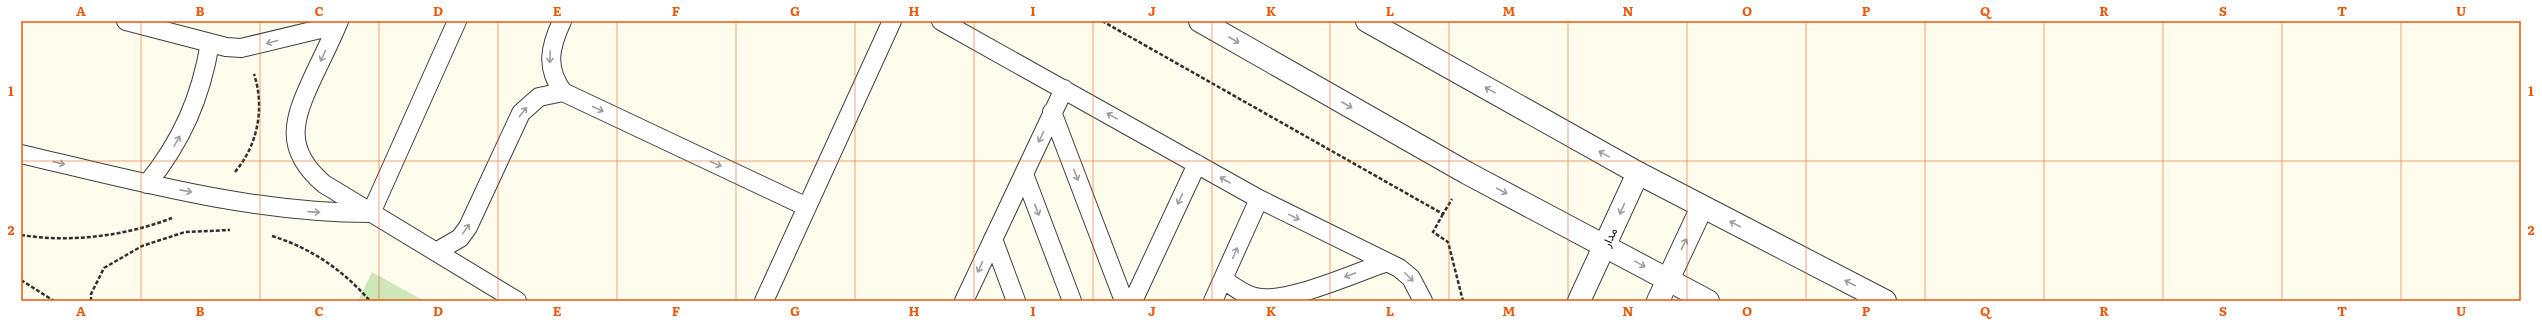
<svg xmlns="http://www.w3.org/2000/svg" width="2542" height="322" viewBox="0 0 2542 322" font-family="Literata,Vazirmatn,serif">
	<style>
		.green { fill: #cde7b8 }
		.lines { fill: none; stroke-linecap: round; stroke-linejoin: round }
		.service-casing { stroke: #404040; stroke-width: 20 }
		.minor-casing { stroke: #404040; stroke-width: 24 }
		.tertiary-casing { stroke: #404040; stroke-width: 24 }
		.path { stroke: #2f2f2f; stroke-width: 2.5; stroke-dasharray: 4 2; stroke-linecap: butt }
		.service { stroke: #fff; stroke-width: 18 }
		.minor { stroke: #fff; stroke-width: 22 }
		.tertiary { stroke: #fff; stroke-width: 22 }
		.oneway { stroke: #9e9e9e }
		.grid { fill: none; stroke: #e8590c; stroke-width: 1; stroke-opacity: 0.55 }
		.labels { text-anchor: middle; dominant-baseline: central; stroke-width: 4; stroke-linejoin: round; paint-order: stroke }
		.street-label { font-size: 12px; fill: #0d0d0d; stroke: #fff }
		.neatline { fill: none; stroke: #e8590c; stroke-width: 1.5 }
		.grid-label { font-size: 13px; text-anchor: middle; font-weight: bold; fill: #e8590c }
	</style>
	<rect width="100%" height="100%" fill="#fefced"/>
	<path class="green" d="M372,272L424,301H358Z"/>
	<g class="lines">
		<defs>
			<path id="service" d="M126,21L226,47L241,48L337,25
				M339,21C331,40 322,58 313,77C293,120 283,149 324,184L517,301
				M562,21C550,47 545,67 563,92L807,207
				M941,21L1259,199L1399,268L1411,278L1423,301
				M1052,112L1124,301
				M21,154C136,181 251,213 370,213
				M1024,174L1072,301
				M147,184C182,141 201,97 210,43
				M371,213L457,21
				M993,239L1016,301
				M436,252L460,238L468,227L521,113L539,97L563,92
				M1223,279C1233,286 1242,294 1255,297C1285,305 1355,273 1387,262
				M764,301L892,21
				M964,301L1064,89
				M1133,301L1197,164
				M1213,301L1259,199"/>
			<path id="minor" d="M1200,21L1467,173L1708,301
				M1367,21L1638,173L1885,301"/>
			<path id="tertiary" d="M1579,301L1638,173
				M1658,301L1702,207"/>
		</defs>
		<use href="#service" class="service-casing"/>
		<use href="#minor" class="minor-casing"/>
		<use href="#tertiary" class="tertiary-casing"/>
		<path class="path" d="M1102,21L1443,214L1452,199
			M235,172C258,145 265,107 254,74
			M1443,214L1433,232L1448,242L1463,301
			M21,235C71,243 125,236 172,218
			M272,236C311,248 343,270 370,301
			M21,280L54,301
			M91,301V294L104,268L142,246L185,232L230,230"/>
		<use href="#service" class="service"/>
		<use href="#minor" class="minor"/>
		<use href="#tertiary" class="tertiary"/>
	</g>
	<defs><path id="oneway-shaft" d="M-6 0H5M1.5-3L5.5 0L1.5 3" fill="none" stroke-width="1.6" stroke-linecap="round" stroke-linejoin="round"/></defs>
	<g class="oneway">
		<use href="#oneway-shaft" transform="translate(1234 40) rotate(30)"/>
		<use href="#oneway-shaft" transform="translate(272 42) rotate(165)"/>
		<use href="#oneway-shaft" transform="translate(323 56) rotate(115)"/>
		<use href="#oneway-shaft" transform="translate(550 57) rotate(91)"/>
		<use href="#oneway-shaft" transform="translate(1490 90) rotate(-151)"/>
		<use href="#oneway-shaft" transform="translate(1347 105) rotate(30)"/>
		<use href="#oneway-shaft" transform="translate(598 109) rotate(25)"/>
		<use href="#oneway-shaft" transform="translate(523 112) rotate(-51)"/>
		<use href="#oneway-shaft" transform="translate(1112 116) rotate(-151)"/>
		<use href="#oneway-shaft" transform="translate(1041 137) rotate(115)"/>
		<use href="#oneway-shaft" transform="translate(177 141) rotate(-60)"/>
		<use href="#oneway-shaft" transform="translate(1604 154) rotate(-151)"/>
		<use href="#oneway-shaft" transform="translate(59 163) rotate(13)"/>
		<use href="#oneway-shaft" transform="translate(716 164) rotate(25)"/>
		<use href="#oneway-shaft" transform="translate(1076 175) rotate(69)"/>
		<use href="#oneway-shaft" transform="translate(1225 180) rotate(-150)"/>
		<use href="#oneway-shaft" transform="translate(186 191) rotate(11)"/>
		<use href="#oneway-shaft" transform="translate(1502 191) rotate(28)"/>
		<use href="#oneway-shaft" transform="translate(1180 199) rotate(115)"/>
		<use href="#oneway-shaft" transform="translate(1622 209) rotate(114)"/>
		<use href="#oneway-shaft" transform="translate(1037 210) rotate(69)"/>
		<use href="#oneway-shaft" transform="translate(314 212) rotate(4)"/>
		<use href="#oneway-shaft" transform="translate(1294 217) rotate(26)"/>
		<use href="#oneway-shaft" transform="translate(1735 224) rotate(-153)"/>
		<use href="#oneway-shaft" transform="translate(466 229) rotate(-55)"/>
		<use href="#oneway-shaft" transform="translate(1684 244) rotate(-64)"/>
		<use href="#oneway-shaft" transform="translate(1235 253) rotate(-66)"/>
		<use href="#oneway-shaft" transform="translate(1640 264) rotate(29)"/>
		<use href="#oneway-shaft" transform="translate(980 267) rotate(115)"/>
		<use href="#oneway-shaft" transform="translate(1350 275) rotate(161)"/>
		<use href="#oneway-shaft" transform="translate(1409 277) rotate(45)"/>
		<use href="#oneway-shaft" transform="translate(1850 283) rotate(-153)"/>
	</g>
	<path class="grid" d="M141,21V301M260,21V301M379,21V301M498,21V301M617,21V301M736,21V301M855,21V301M974,21V301M1093,21V301M1212,21V301M1330,21V301M1449,21V301M1568,21V301M1687,21V301M1806,21V301M1925,21V301M2044,21V301M2163,21V301M2282,21V301M2401,21V301M21,161H2521"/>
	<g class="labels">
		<g class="street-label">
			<text transform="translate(1609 237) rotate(-66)">مدار</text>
		</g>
	</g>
	<rect width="2542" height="322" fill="none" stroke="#ffffff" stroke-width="44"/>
	<rect x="22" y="22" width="2498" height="278" class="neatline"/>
	<g class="grid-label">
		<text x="81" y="16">A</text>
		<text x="200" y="16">B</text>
		<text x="319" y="16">C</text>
		<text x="438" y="16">D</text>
		<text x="557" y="16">E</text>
		<text x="676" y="16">F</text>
		<text x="795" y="16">G</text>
		<text x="914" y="16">H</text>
		<text x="1033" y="16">I</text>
		<text x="1152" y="16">J</text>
		<text x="1271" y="16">K</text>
		<text x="1390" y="16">L</text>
		<text x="1509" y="16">M</text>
		<text x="1628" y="16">N</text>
		<text x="1747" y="16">O</text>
		<text x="1866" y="16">P</text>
		<text x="1985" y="16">Q</text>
		<text x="2104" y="16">R</text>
		<text x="2223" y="16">S</text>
		<text x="2342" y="16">T</text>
		<text x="2461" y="16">U</text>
		<text x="11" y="96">1</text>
		<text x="2531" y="96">1</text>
		<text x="11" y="235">2</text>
		<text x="2531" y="235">2</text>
		<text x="81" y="316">A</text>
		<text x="200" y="316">B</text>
		<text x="319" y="316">C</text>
		<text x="438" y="316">D</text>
		<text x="557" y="316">E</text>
		<text x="676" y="316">F</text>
		<text x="795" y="316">G</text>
		<text x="914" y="316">H</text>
		<text x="1033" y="316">I</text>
		<text x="1152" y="316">J</text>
		<text x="1271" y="316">K</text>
		<text x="1390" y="316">L</text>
		<text x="1509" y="316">M</text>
		<text x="1628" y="316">N</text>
		<text x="1747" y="316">O</text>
		<text x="1866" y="316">P</text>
		<text x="1985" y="316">Q</text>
		<text x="2104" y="316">R</text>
		<text x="2223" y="316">S</text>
		<text x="2342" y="316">T</text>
		<text x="2461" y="316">U</text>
	</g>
</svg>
